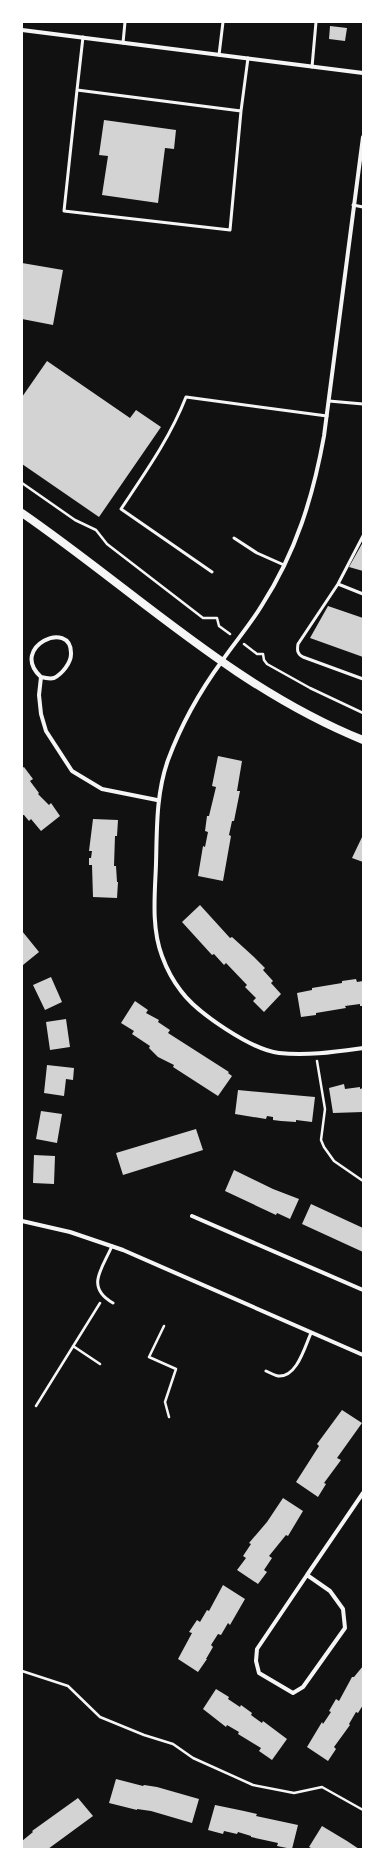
<svg xmlns="http://www.w3.org/2000/svg" width="385" height="1871" viewBox="0 0 385 1871" font-family="'PT Sans Narrow',sans-serif">
	<style>
		.building { fill: #d3d3d3 }
		.lines { fill: none; stroke-linecap: round; stroke-linejoin: round }
		.path { stroke: #f5f5f5; stroke-width: 2.5 }
		.service { stroke: #f5f5f5; stroke-width: 3 }
		.minor { stroke: #f5f5f5; stroke-width: 4 }
		.secondary { stroke: #f5f5f5; stroke-width: 8 }
	</style>
	<rect width="100%" height="100%" fill="#111"/>
	<path class="building" d="M330,26L347,28L345,41L329,39Z
		M104,120L176,130L174,149L165,148L158,203L102,195L108,156L99,155Z
		M22,263L63,270L53,325L22,319Z
		M47,361L130,418L136,410L161,427L99,517L22,464V397Z
		M363,542V571L349,567Z
		M328,606L363,618V657L310,638Z
		M218,756L242,761L237,791H240L234,821H232L229,835L231,836L223,881L198,876L203,846L205,847L208,832L205,831L207,816H209L216,787L212,786Z
		M24,767L33,779L30,781L39,793L38,794L49,805L51,803L60,816L41,831L31,819L29,821L24,815H22V768Z
		M93,819L118,820L117,836H115L114,866H116L117,882H118L117,898L93,897L92,865H89V858H91L92,851H89Z
		M363,835V862L352,858Z
		M200,905L230,938L232,937L254,957L265,968L263,970L273,981L271,983L281,994L264,1012L253,1001L256,998L245,987L247,985L226,963L224,965L214,954L212,955L182,922Z
		M22,931L39,952L23,965L22,964Z
		M51,977L62,1002L45,1010L33,985Z
		M356,979L357,982L363,981V1006H360V1004L345,1006L346,1008L316,1013V1015L301,1017L297,993L312,990V988L342,983V981Z
		M135,1001L148,1010L146,1013L159,1020L158,1022L170,1030L168,1033L229,1072L228,1073L232,1076L218,1096L173,1067L174,1065L158,1057L149,1048L150,1046L132,1034L134,1031L121,1023Z
		M66,1019L70,1047L50,1050L46,1022Z
		M47,1065L74,1068L73,1080L66,1079L64,1096L44,1093Z
		M344,1084L345,1089L360,1087V1089L363,1088V1112L333,1113L329,1088Z
		M238,1090L315,1097L312,1122L296,1120V1122L281,1121L273,1120V1117L267,1116L266,1119L235,1114Z
		M41,1111L62,1114L57,1143L36,1139Z
		M196,1129L203,1150L123,1175L116,1153Z
		M34,1155L55,1156L54,1184L33,1183Z
		M234,1170L273,1189L299,1199L290,1219L277,1213L276,1215L225,1191Z
		M311,1204L363,1228V1252L302,1224Z
		M342,1410L362,1423L337,1458L341,1460L324,1483L326,1484L318,1497L296,1482L319,1446L317,1444Z
		M283,1498L303,1511L288,1536L286,1535L269,1556L272,1558L264,1570L267,1572L258,1584L237,1570L246,1558L243,1556L251,1544L249,1543L267,1522Z
		M223,1585L245,1599L230,1625L228,1623L221,1635L218,1634L211,1645L213,1647L206,1659H207L198,1672L178,1659L192,1633L189,1632L197,1620L200,1622L207,1610L209,1611Z
		M363,1666V1705L358,1713L356,1712L349,1724L350,1725L334,1747L336,1749L328,1761L307,1747L322,1722L323,1724L331,1712L329,1711L336,1699L339,1701L352,1677H354Z
		M216,1689L229,1697L228,1699L240,1707L241,1705L252,1713L251,1715L262,1723L263,1721L287,1739L272,1760L259,1751L261,1748L238,1734L239,1732L227,1725L226,1727L203,1709Z
		M116,1779L143,1786L144,1785L157,1787L199,1799L192,1823L151,1811L137,1809V1810L109,1803Z
		M78,1798L93,1816L48,1849H22V1841L33,1832L32,1831Z
		M215,1805L244,1811L257,1814L256,1816L298,1825L292,1849L277,1846L278,1843L251,1837V1836L238,1832L237,1834L224,1831L223,1834L208,1830Z
		M322,1826L347,1841L359,1849H313L309,1847Z"/>
	<g class="lines">
		<path class="path" d="M22,483L75,520L96,530L107,544L203,618H217L219,626L230,634
			M244,644L257,654H263L264,660L267,664L310,688L363,713
			M317,1061L325,1109L321,1140L324,1147L334,1161L363,1181
			M164,1326L149,1357L176,1369L165,1402L169,1417
			M73,1346L100,1364
			M36,1406L100,1303
			M22,1671L68,1686L100,1717L144,1735L173,1744L193,1758L253,1785L294,1793L322,1787L363,1810"/>
		<path class="service" d="M123,43L125,22
			M219,55L223,22
			M312,67L316,22
			M77,90L83,37
			M241,111L77,90L64,211L230,230L241,111L248,58
			M353,205L363,207
			M329,401L363,404
			M363,536L338,584L298,644C297,650 297,654 303,657L363,679
			M234,538L257,553L284,565
			M212,572L121,509C145,473 170,438 186,397L327,416
			M338,584L363,594
			M112,1246C102,1269 85,1287 113,1303
			M266,1371C270,1373 274,1375 278,1376C297,1378 305,1346 311,1333"/>
		<path class="minor" d="M22,30L363,73
			M363,137L324,436C313,497 296,552 262,605C250,625 235,642 222,661C200,691 181,725 168,760C156,794 157,828 156,864C155,893 151,927 162,956C166,967 174,982 181,991C197,1013 252,1050 279,1053C307,1056 334,1052 363,1048
			M41,677C45,678 50,679 54,678C62,674 71,663 71,654C72,618 8,647 41,677L39,695L41,714L46,731L72,771L102,789L157,800
			M192,1216L363,1290
			M22,1221L70,1232L123,1250L363,1355
			M307,1575L330,1591L343,1609L345,1628L303,1687L293,1693L259,1673L256,1661L257,1649Z
			M307,1575L363,1493"/>
		<path class="secondary" d="M22,513C135,591 234,688 363,740"/>
	</g>
	<rect width="385" height="1871" fill="none" stroke="#ffffff" stroke-width="46"/>
</svg>
